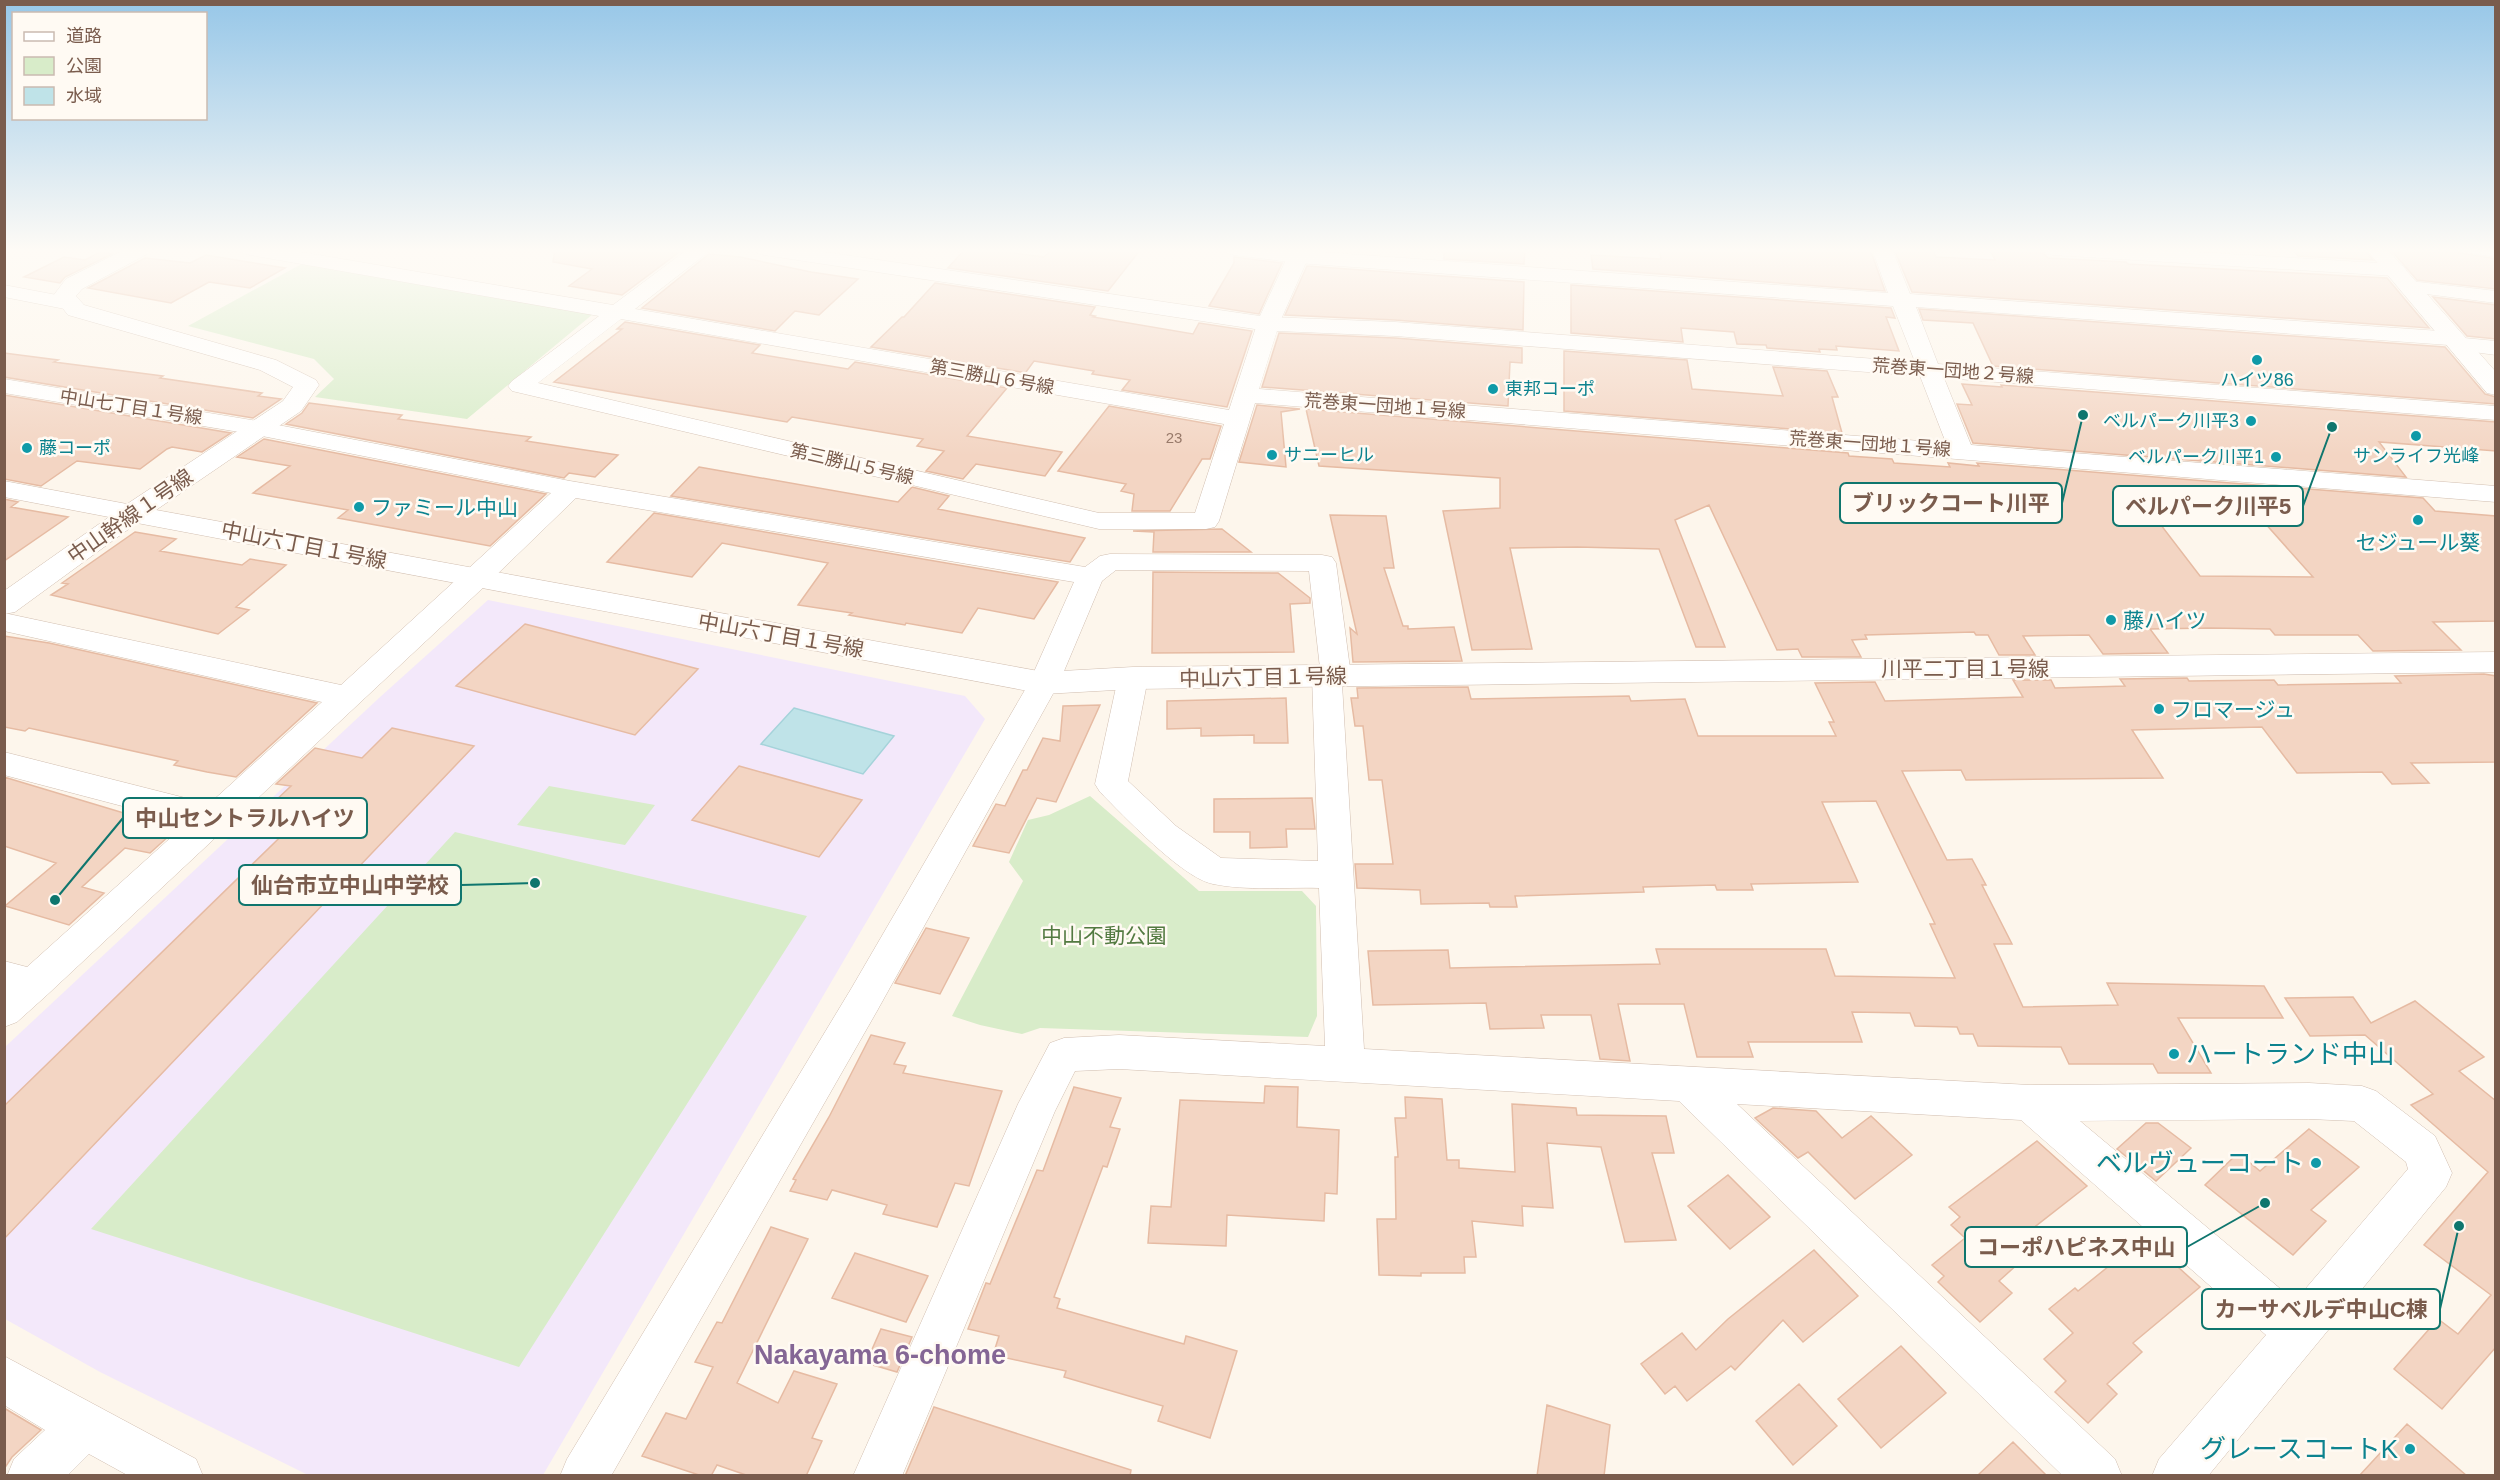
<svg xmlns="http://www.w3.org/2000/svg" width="2500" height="1480" viewBox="0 0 2500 1480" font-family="Arial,'Noto Sans JP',sans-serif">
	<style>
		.education { fill: #f3e8fa }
		.green { fill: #d8ecc9 }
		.water { fill: #bfe3e8; stroke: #a5d3da; stroke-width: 1.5 }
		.building { fill: #f3d5c3; stroke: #e6bba3; stroke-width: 1.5; fill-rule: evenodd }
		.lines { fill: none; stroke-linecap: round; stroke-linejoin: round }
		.minor-casing { stroke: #d1beb0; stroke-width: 1 }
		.tertiary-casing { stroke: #d1beb0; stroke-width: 1 }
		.minor { fill: #fff; fill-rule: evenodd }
		.tertiary { fill: #fff; fill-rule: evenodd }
		.culture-dot { fill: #0f9aa8; stroke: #fffaf3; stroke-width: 2 }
		.labels { text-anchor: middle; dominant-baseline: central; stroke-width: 5; stroke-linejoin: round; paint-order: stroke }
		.far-number-label { font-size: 15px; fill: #987a6a }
		.far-street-label { font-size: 18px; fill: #7a5c4d; stroke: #fffaf3 }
		.far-culture-label { font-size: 18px; fill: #0d838f; stroke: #fffaf3; text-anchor: start }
		.culture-label { font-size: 21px; fill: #0d838f; stroke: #fffaf3; text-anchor: start }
		.street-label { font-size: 21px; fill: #7a5c4d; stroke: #fffaf3 }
		.park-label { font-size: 21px; fill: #537a41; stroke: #fffaf3 }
		.near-culture-label { font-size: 26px; fill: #0d838f; stroke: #fffaf3; text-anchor: end }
		.near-neighbourhood-label { font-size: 27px; font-weight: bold; fill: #846695; stroke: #fffaf3 }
		.leader { fill: none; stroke: #0f766e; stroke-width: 2 }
		.callout-dot { fill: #0f766e; stroke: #fffaf3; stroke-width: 2 }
		.callout { fill: #fffaf3; stroke: #0f766e; stroke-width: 2 }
		.callout-label { font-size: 22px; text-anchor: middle; font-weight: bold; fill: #7a5c4d }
	</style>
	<rect width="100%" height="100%" fill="#fdf6ec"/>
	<path class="education" d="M488,600L965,696L985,719L543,1475H308L100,1372L5,1319V1047L379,698Z"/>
	<path class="green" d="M307,261L593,314L467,419L315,397L334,379L314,359L188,326Z
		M549,786L655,805L625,845L517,825Z
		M1090,796L1199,891H1302L1316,906L1317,1016L1308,1037L1040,1028L1022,1034L980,1025L952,1016L1023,881L1009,862L1028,820L1049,815Z
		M455,832L807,916L519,1367L91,1229Z"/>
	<path class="water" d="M794,708L894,736L863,774L761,744Z"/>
	<path class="building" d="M555,249H646L678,253L622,295L569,286L592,269L553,262Z
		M965,249H985L1044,257L1052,249H1141L1108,291L948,268Z
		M1444,249H1525L1524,264L1444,259Z
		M1659,249L1752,252L1751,249H1870L1885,291L1593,269L1591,255L1661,259Z
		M1894,249H1932L1936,257L1995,260L1990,250L2043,253L2048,258L2126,262L2128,264L2387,278L2429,328L1912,292Z
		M2292,249H2364L2373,260L2298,256Z
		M2390,249H2437L2496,259V289L2417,280Z
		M100,252L112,254L65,277L60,283L24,277L64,257L85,260Z
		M709,254L740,257L811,272L858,279L819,315L795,311L775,331L642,308Z
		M206,255L285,268L250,288L209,282L171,303L88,288L145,258L190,263Z
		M1234,257L1282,263L1259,314L1209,306L1234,263Z
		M1307,266L1524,282L1523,330L1395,320L1285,315Z
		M935,283L1095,307L1090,315L1095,316L1093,317L1193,334L1199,323L1252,331L1227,407L1122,390L1130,380L1092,374L1094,371L1034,361L1026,372H1021L871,347L902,317H904Z
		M1571,285L1891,308L1895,318L1886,317L1899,351L1836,346L1837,350L1819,349L1820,352L1767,348L1766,345L1737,344L1734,332L1681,328L1683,342L1571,333Z
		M2433,297L2496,305V339L2467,336Z
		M1919,309L2445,347L2485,394L2496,397V404L1993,366L1973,323L1923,320Z
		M625,322L760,345L752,353L848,369L855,362L1007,388L967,436L1062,452L1045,476L976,464L963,479L926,471L944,451L917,446L923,439L792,417L787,422L554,382L622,329H617Z
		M1279,333L1395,338L1522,348V363L1510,362L1508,406L1262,387Z
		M1564,351L1687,360L1692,389L1783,396L1773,367L1827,371L1838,397H1832L1842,433L1564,411Z
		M4,353L58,360L54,362L163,376L160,378L262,393L258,396L281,399L253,418L4,377Z
		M1962,384L2002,387L2001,385L2496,422V451L2379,442L2406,477L1973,443L1957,404L1972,405Z
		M4,395L231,433L202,452L172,447L167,449L140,469L77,461L41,486L4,479Z
		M309,403L402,415L398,419L531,437L526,441L618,455L595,477L569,473L564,478L286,424L302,413Z
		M1257,405L1300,409L1281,412L1286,467L1239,462Z
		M1109,406L1221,426L1210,459H1202L1170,511H1132L1134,494L1121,491L1126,484L1058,471Z
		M1306,409L1848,453L1849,456L1892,459L1894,463L1950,467L1948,463L1979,466L1977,463L2423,498L2435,511L2496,516V621L2433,622L2461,650L2373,651L2358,635H2275L2270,629L2211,628L2150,629L2168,653L2103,654L2089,635L2023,636L2035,655H1999L1988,635H1976L1974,632L1865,635L1867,639L1852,640L1861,657H1802L1798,649L1777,650L1709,505L1675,520L1725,647H1696L1659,549L1577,547L1510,548L1532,649L1472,650L1443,511L1500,508V478L1319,466ZM2141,499L2229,505L2238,519L2263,521L2313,577L2200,576Z
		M264,439L546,494L490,546L338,518L348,510L253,493L290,466L237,457Z
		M699,467L898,502L912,487L949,496L938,509L1085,538L1070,562L671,496Z
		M4,499L18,502L11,507L68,517L4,561Z
		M654,513L1058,582L1034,619L978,608L962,633L906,623L905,625L849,615L852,613L798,605L828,563L722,543L692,577L607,562Z
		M1330,515L1386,516L1394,568H1384L1403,626H1408V629L1454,627L1462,661L1353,662L1350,628L1357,634Z
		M1222,529L1251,552H1153L1154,532L1133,531Z
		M135,532L176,539L160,551L242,565L250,559L286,565L236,607L249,610L218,634L51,595L68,584L62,583Z
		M1153,572L1278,573L1310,598V603L1290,604L1294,652L1152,653Z
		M525,624L698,669L635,735L456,686Z
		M4,636L49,643L317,703L236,777L207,772L174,765L178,761L29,728L25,731L4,727Z
		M2484,674L2496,676V762L2411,763L2429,783L2392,784L2382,772L2297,773L2262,727L2132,730L2163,778L1966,780L1961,770L1902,771L1947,860L1972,859L1986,885H1982L2012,944H1994L2023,1007L2118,1005L2107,983L2264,986L2283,1018H2178L2211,1073H2158L2153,1064H2069L2061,1047L1978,1046L1973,1034H1960L1957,1027L1915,1026L1910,1013L1852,1012L1862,1042H1748L1753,1057H1697L1684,1004H1618L1630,1061L1600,1059L1591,1015H1541L1544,1028L1490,1029L1486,1003L1373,1005L1368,951L1448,950L1450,968L1660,964L1656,949H1826L1835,976L1955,978L1930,924H1935L1876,801L1822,802L1858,882L1751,884L1753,890H1717L1715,885L1643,887L1644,892L1515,896L1517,907H1490L1489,903L1421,904L1420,890L1357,888L1355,864H1393L1382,780H1369L1363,726H1355L1351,698H1358L1357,688L1468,687L1471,699L1629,696L1631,701L1685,699L1698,736H1836L1829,722H1834L1815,683L1875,682L1885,701L2023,697L2013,680H2051L2055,688L2125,686L2120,679L2187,678L2189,681L2274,680L2278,685L2401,683L2395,676Z
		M1286,698L1288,743H1254V735L1201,736V728L1167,729V701Z
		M1100,705L1056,802L1037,798L1009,853L973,846L996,804L1005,806L1023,770H1027L1043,738L1060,741L1063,706Z
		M392,728L474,746L4,1239V1106L308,810L274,802L291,786L276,784L315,748L362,758Z
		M739,766L862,800L819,857L692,820Z
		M4,777L137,817L180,826L150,853L125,848L82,887L104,893L69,925L5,906L56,863L4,846Z
		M1312,798L1315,829H1286L1287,847L1250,848V832H1214V799Z
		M926,928L969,938L940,994L895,983Z
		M2353,997L2371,1023L2415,1001L2484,1057L2459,1071L2496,1101V1347L2442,1409L2394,1369L2438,1319L2458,1334L2491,1295L2424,1245L2488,1172L2411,1105L2433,1094L2365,1035L2310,1036L2285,998Z
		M871,1035L905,1043L894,1064L906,1066L903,1073L1002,1091L969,1186L955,1183L937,1227L883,1214L887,1205L832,1190L827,1200L790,1191L796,1180L793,1179L829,1117Z
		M1265,1086L1298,1087L1297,1127L1339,1130L1337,1194L1325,1193L1324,1221L1227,1215L1226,1246L1148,1243L1151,1206L1171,1207L1180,1100L1264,1103Z
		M1074,1087L1121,1098L1110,1127L1120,1129L1107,1167L1103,1166L1054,1297L1060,1299L1057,1308L1184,1344L1186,1336L1237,1351L1210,1438L1158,1421L1163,1406L1064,1377L1066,1371L993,1355L999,1336L968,1329L986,1283L990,1284L1037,1170L1043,1171Z
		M1405,1097L1442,1099L1447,1160H1459V1168L1515,1172L1512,1104L1576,1108L1577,1115L1666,1116L1674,1153H1652L1676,1240L1625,1242L1601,1147L1547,1143L1553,1208L1522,1206L1523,1226L1472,1221L1476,1257H1464L1465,1273H1421V1276L1379,1275L1377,1219H1396L1395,1157H1398L1395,1118H1406Z
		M1773,1108L1816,1111L1842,1138L1871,1116L1912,1155L1855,1199L1808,1152L1798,1158L1755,1118Z
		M2146,1123H2158L2191,1148L2156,1181L2117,1149Z
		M2309,1129L2359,1167L2311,1210L2326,1221L2293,1255L2205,1185L2238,1153L2260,1171Z
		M2037,1141L2087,1186L2018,1240L2031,1252L1999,1281L2012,1293L1980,1322L1938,1282L1944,1276L1932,1265L1965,1238L1951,1225L1960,1217L1949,1207Z
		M1728,1175L1770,1217L1730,1249L1688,1206Z
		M771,1227L808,1239L737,1383L778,1403L794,1371L837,1384L812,1438L822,1441L806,1476H749L717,1465L711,1476H702L642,1456L666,1413L686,1419L713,1367L695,1362L717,1322L722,1323Z
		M2145,1237L2200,1287L2133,1343L2142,1352L2107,1384L2117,1394L2088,1423L2055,1392L2066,1381L2044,1359L2073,1333L2049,1309L2075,1288L2078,1291Z
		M1814,1250L1858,1296L1803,1342L1783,1320L1735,1370L1731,1366L1687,1401L1675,1386L1665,1394L1641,1364L1682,1333L1696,1350L1728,1319Z
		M855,1253L928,1276L906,1322L832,1298Z
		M881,1329L912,1337L897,1372L866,1363Z
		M1901,1346L1946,1393L1881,1448L1838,1399Z
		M1799,1384L1837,1426L1793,1465L1756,1421Z
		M1547,1405L1610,1425L1604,1476H1537Z
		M934,1407L1131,1470L1130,1476H905Z
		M4,1408L41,1430L12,1457L4,1469Z
		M2407,1424L2467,1476H2359Z
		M2013,1442L2047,1476H1977Z"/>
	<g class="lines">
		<defs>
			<path id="minor" d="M240,249H283L613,305L688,249H710L707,253L635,309L1229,410L1257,324L1260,319L1268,317L1395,322L1915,362L1893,306L1297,263L1234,255L1227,253L1224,249H1279L1888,293L1872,249H1892L1910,294L2454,332L2462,334L2464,338L2496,341V355L2451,349L2449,345L1916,307L1938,364L2496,406V420L1944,378L1971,445L2496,486V502L1255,403L1219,521L1215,527L1206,529H1099L512,391L508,386L512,381L599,316L250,255L243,253ZM621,319L1224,424L1195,513H1099L538,383ZM1277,331L1395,336L1920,376L1946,443L1259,389Z
				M2043,249H2146L2396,264L2403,266L2406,270L2403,274L2396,276L2053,255L2046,253Z
				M2467,249H2496V257L2470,253Z
				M2410,281L2496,291V303L2403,291L2399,287L2403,283Z
				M4,285L78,299L81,304L78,309L70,310L4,297Z
				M4,379L257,421L570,481L1085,567L1100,556L1110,554L1322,555L1332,557L1336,563L1351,676L1347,683L1342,684L1364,1049L2030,1085L2309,1083L2362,1086L2376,1091L2435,1136L2452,1173L2446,1187L2208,1476H2152L2159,1459L2266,1335L2021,1120L1737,1104L2115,1459L2122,1476H2063L1679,1101L1119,1069L1075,1071L1055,1111L902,1476H853L1018,1104L1050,1043L1064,1038L1119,1035L1325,1046L1319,888C1285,887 1247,891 1213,884C1182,878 1124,816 1100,792L1095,784L1118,678L1122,671L1133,668L1144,671L1148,678L1128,781L1176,826L1221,858L1318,861L1312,676L1316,669L1320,668L1309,571L1116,570L1102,581L1059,683L877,1011L611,1476H560L567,1459L851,989L1029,683L1074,582L576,498L486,585L47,995L17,1022L4,1027V961L27,967L187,823L4,775V752L209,804L322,702L4,631V613L341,685L551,493L257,435L4,393ZM2309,1119L2354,1121L2406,1162L2408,1169L2295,1301L2080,1121Z
				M4,1356L196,1459L203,1476H129L89,1454L67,1476H7L14,1459L45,1430L4,1405Z"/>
			<path id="tertiary" d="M126,249H153L149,253L82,289L76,296L84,305L276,360L316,380L319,385L301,411L156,510L1044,672L1133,667L2496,652V672L1133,689L1044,694L137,523L15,612L4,614V591L109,517L4,497V481L127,504L283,401L293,387L260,370L68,315L53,296L66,279Z
				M753,249H804L1260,316L1291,249H1312L1279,324L1276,329L1268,331L764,255L757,253Z
				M2366,249H2387L2496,372V395L2487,393Z"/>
		</defs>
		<use href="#minor" class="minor-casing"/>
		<use href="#tertiary" class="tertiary-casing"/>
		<use href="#minor" class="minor"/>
		<use href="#tertiary" class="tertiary"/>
	</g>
	<linearGradient id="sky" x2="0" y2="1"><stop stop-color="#97c7e8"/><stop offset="0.55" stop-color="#fefbf6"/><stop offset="1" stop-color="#fefbf6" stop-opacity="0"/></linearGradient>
	<rect width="2500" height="456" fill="url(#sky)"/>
	<g class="culture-dot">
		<circle cx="2257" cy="360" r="6"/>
		<circle cx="1493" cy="389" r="6"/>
		<circle cx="2251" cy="421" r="6"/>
		<circle cx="2416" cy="436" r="6"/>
		<circle cx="27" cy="448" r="6"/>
		<circle cx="1272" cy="455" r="6"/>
		<circle cx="2276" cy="457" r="6"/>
		<circle cx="359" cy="507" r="6"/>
		<circle cx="2418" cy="520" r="6"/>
		<circle cx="2111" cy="620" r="6"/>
		<circle cx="2159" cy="709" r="6"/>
		<circle cx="2174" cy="1054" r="6"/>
		<circle cx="2316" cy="1163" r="6"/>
		<circle cx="2410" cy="1449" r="6"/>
	</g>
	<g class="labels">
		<g class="far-number-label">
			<text x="1174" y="437">23</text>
		</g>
		<g class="far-street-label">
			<text transform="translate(1953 371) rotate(4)">荒巻東一団地２号線</text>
			<text transform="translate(992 377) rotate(10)">第三勝山６号線</text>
			<text transform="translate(1385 406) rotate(4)">荒巻東一団地１号線</text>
			<text transform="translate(131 407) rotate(9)">中山七丁目１号線</text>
			<text transform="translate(1870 444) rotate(4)">荒巻東一団地１号線</text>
			<text transform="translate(852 464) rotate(13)">第三勝山５号線</text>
		</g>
		<g class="far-culture-label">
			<text x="2257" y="380" text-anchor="middle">ハイツ86</text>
			<text x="1505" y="389">東邦コーポ</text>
			<text x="2239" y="421" text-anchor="end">ベルパーク川平3</text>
			<text x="39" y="448">藤コーポ</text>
			<text x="1284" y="455">サニーヒル</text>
			<text x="2416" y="456" text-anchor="middle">サンライフ光峰</text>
			<text x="2264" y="457" text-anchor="end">ベルパーク川平1</text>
		</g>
		<g class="culture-label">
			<text x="371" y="507">ファミール中山</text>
			<text x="2418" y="542" text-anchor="middle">セジュール葵</text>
			<text x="2123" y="620">藤ハイツ</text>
			<text x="2171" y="709">フロマージュ</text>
		</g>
		<g class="street-label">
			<text transform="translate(130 516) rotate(-35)">中山幹線１号線</text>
			<text transform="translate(304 545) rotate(11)">中山六丁目１号線</text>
			<text transform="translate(781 635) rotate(10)">中山六丁目１号線</text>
			<text x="1965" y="668">川平二丁目１号線</text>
			<text transform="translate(1263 677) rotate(-1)">中山六丁目１号線</text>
		</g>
		<g class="park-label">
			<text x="1104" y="935">中山不動公園</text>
		</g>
		<g class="near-culture-label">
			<text x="2186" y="1054" text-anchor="start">ハートランド中山</text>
			<text x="2304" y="1163">ベルヴューコート</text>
			<text x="2398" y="1449">グレースコートK</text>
		</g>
		<g class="near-neighbourhood-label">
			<text x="880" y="1355">Nakayama 6-chome</text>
		</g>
	</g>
	<path class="leader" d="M2083 415L2062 503M2332 427L2303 506M55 900L123 818M535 883L461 885M2265 1203L2187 1247M2459 1226L2440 1309"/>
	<g class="callout-dot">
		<circle cx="2083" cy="415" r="6"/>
		<circle cx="2332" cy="427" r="6"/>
		<circle cx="55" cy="900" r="6"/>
		<circle cx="535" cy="883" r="6"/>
		<circle cx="2265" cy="1203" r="6"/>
		<circle cx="2459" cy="1226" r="6"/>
	</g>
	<g class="callout">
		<rect x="1840" y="483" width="222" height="40" rx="6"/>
		<rect x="2113" y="486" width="190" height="40" rx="6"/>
		<rect x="123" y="798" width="244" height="40" rx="6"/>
		<rect x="239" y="865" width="222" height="40" rx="6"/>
		<rect x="1965" y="1227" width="222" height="40" rx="6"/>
		<rect x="2202" y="1289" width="238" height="40" rx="6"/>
	</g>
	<g class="callout-label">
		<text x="1951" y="511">ブリックコート川平</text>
		<text x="2208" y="514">ベルパーク川平5</text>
		<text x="245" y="826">中山セントラルハイツ</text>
		<text x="350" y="893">仙台市立中山中学校</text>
		<text x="2076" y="1255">コーポハピネス中山</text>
		<text x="2321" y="1317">カーサベルデ中山C棟</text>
	</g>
	<rect width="2500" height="1480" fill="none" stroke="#7a5c4d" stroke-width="12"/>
	<rect x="12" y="12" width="195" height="108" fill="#fffaf3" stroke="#cabbb1" stroke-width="1.5"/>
	<rect x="24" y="32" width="30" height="9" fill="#ffffff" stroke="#cabbb1" stroke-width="1.5"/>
	<text x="66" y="42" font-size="18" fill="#7a5c4d">道路</text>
	<rect x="24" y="57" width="30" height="18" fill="#d8ecc9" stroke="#cabbb1" stroke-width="1.5"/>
	<text x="66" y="72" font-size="18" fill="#7a5c4d">公園</text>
	<rect x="24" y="87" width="30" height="18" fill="#bfe3e8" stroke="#cabbb1" stroke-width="1.5"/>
	<text x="66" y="102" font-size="18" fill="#7a5c4d">水域</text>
</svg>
